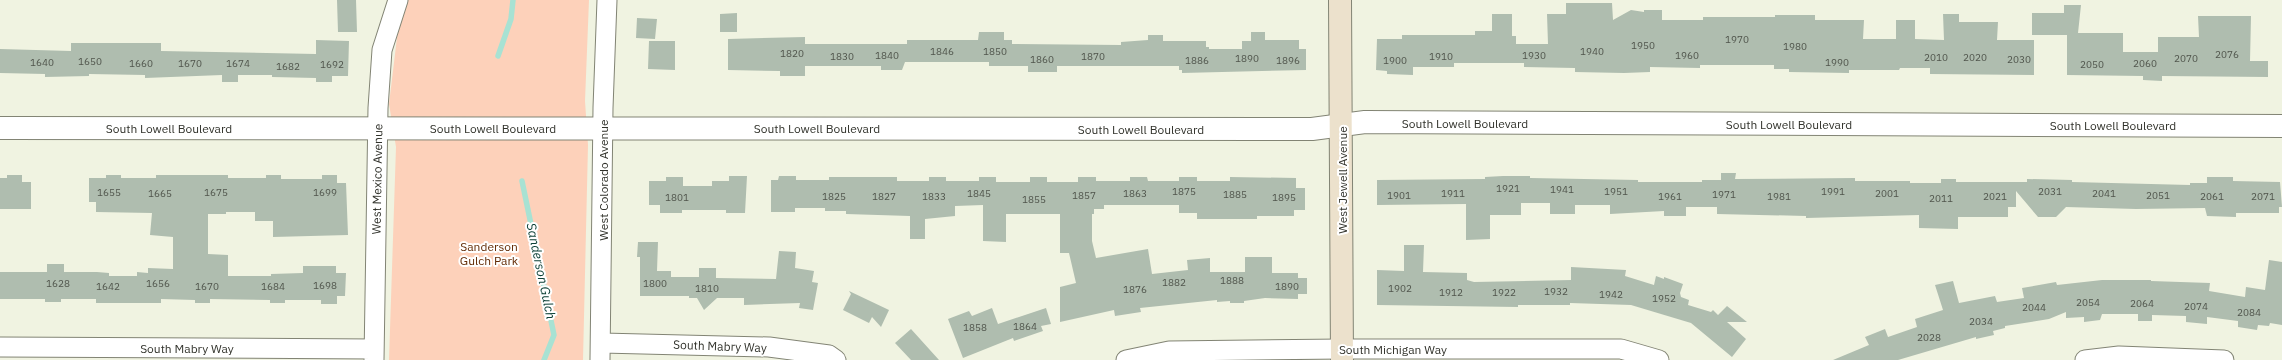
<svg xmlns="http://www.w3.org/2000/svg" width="2282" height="360" viewBox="0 0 2282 360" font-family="'IBM Plex Sans',sans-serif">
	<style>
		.green { fill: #fdd1ba }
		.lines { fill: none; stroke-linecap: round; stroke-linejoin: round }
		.stream { stroke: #a8e2d3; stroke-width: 5.5 }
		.building { fill: #afbdaf }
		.minor-casing { stroke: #828474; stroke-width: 21 }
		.tertiary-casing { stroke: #828474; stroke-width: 24 }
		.secondary-casing { stroke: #828474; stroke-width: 24 }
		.minor { stroke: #fff; stroke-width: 19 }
		.tertiary { stroke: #fff; stroke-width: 22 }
		.secondary { stroke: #ece1cc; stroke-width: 22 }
		.labels { text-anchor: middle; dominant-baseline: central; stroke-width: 4; stroke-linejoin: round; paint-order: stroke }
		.number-label { font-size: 10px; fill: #50554c }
		.street-label { font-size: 12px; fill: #31322b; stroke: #fff }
		.park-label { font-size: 12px; fill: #622b05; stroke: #fff }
		.water-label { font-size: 13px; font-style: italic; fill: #0e4137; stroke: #fff }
	</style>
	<rect width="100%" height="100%" fill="#f0f3e1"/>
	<path class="green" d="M408,0H589L585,101L588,145L583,360H389L396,147L389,104L399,21Z"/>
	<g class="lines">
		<path class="stream" d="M498,56L511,19L513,0
			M522,181L554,335L544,360"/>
	</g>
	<path class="building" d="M337,0H356L357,32H338Z
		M1566,3H1612L1613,20L1631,10L1644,12V10H1662V20H1703V17H1775V15H1815V20H1864L1863,39H1896V20H1915V39L1944,40L1943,14H1959V22H1998L1997,40H2034V75L1930,74V68H1900L1899,70H1849V73L1789,72V69H1774V65H1700V68L1650,67V72L1624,73L1575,72V68L1524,67V63H1454V67H1413V75L1387,74V71L1376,70L1377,39H1402V35H1475V31H1492V14H1512V36H1516V44H1548L1547,14H1566Z
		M2064,5H2081L2078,33H2123V52H2158V37H2199L2198,16H2251L2250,61H2268V77L2162,76V81L2143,80V76L2067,75V35H2032V13H2064Z
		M737,13V32H720V14Z
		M637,18L657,19L655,39L636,38Z
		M979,32H1004V40H1012V44L1121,45V42L1148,40V35H1163V41H1206V47H1209V49H1242V41H1251V32H1265V40H1299V49H1306V70L1182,73V70H1179V66H1057V72H1028V66H989V62H905L902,70H881V66H805V76H780V71L728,70V39L805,37V44H907V40H978Z
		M316,40L349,41L348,76H332V82H316V78L272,77V75H238V82H222V75L145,78V75L89,74V76L45,77V74L0,73V49L71,51V43H161V51L316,54Z
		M649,41H675V70L648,69Z
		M1721,173H1736L1735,179L1855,178V181H1910V183H1941V179H1956V182H2027V179L2072,180V182L2190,185V183H2207V177H2233V181L2280,182L2282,207H2279V213H2236V217L2207,216L2205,208L2136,209L2066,207L2056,217H2038L2016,191V207H2008V217H1958V229L1919,228V215L1806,218V216L1717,214V207H1686V216H1664V211L1610,214V205H1575V214H1550V203H1521V215H1490V239L1466,240V204L1377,205V180L1485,179V177L1503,176H1530V178L1638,180V182H1702V180H1721Z
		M7,175H22V182H31V209H0V178H7Z
		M106,175H121V178H156V175H228V178H266V175H281V179H322V175H337V183H346L348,235L273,237V221H255V212H226V214H208V254L228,255V276H271V274L303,273V266H336V273H346L345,296H337V304H321V300H285V303H270V300L210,299V303H195V300L161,299V303H96V299H61V302H45V299H0V272H47V264H64V272H97L109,273V276H137V272L148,273V268L173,269V237L150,235L152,213L96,212V202H89V178H106Z
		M729,176H747L745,213H726V210H682V213H660V205H649V181H666V177H683V186H712V181H729Z
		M779,176H796V180H829V177H897V181H929V177H946V181H979V177H996V182H1030V177H1047V182H1078V177H1096V181H1130V177H1147L1148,181H1179V177H1197V181H1230V177L1296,178V188H1305V210H1294V216H1257V219H1197V213H1179V205H1104V209H1094V214H1092V241L1096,258L1148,249L1152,274L1188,270L1187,260L1210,258V272H1245V257H1272V273H1298V278H1307V294H1298V299L1265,298L1244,301V303H1230V301L1217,302V300L1140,308L1141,312L1115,316L1114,310L1060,322V287L1076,283L1069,253H1060V214H1006V242L983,241V205L955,206V216L925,219V239H910V216L846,214V211H825V208H795V212H771V180H778Z
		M638,242H658L657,271H671V277H699V268H716V278L776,279L779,251L796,252L795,268L814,271L812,282L818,283L813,310L799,308L800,303L744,305V298H717L704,310L697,298H689V296H640V257H637Z
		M1404,245H1424L1423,272L1467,273V280L1474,282L1571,280V267L1626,270L1625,276L1654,285L1656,276L1664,279V277L1683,284L1680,293L1681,297L1689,300L1688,305L1711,312L1713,310L1718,315L1727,306L1747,322H1727L1746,339L1732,357L1691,323L1631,305L1570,303V305H1518V307L1377,305V270L1404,271Z
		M2269,260L2282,262V325L2270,323L2269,326L2258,325L2257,330L2238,327V321L2207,317V324L2186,322V316L2152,315V321H2138V314H2102L2100,320L2084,322V317L2066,318V312L2049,319L2005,326V328L1993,331L1994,335L1976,339V337L1898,360H1833L1869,345L1865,337L1885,329L1888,337L1917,327L1915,319L1943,310L1935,285L1953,281L1959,303L1995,296L1997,302L2024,298L2022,288L2056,282L2057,285L2102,280H2151V281L2210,283L2209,291L2245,297L2246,287L2265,290Z
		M849,291L889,310L881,327L872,317L869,323L843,310L851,294Z
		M992,308L998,324L1046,308L1051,324L1041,326L1043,331L1014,341L1013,338L963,358L948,319L969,311L972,316Z
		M911,329L939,360H911L895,343Z"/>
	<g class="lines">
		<defs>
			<path id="minor" d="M602,343L769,347L829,355L836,360
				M0,347L374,349
				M374,360L378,108L382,50L398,0
				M600,360L603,108L607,0
				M1126,360L1169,351L1342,349H1621L1659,360
				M2085,360L2119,356L2224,360"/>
			<path id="tertiary" d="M0,128L1312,129L1365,122L2282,126"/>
			<path id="secondary" d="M1340,0L1342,360"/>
		</defs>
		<use href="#minor" class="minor-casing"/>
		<use href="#tertiary" class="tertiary-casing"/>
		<use href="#secondary" class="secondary-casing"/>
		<use href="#minor" class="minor"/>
		<use href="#tertiary" class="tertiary"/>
		<use href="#secondary" class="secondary"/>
	</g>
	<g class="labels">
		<g class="number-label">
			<text x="1737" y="39">1970</text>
			<text x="1643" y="45">1950</text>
			<text x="1795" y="46">1980</text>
			<text x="942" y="51">1846</text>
			<text x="995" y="51">1850</text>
			<text x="1592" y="51">1940</text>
			<text x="792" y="53">1820</text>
			<text x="2227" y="54">2076</text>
			<text x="887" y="55">1840</text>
			<text x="1534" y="55">1930</text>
			<text x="1687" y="55">1960</text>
			<text x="842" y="56">1830</text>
			<text x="1093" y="56">1870</text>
			<text x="1441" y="56">1910</text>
			<text x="1936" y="57">2010</text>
			<text x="1975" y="57">2020</text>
			<text x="1247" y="58">1890</text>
			<text x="2186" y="58">2070</text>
			<text x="1042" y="59">1860</text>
			<text x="2019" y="59">2030</text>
			<text x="1197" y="60">1886</text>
			<text x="1288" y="60">1896</text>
			<text x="1395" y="60">1900</text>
			<text x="90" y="61">1650</text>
			<text x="42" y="62">1640</text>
			<text x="1837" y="62">1990</text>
			<text x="141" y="63">1660</text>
			<text x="190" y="63">1670</text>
			<text x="238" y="63">1674</text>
			<text x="2145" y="63">2060</text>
			<text x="332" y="64">1692</text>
			<text x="2092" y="64">2050</text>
			<text x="288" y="66">1682</text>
			<text x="1508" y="188">1921</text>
			<text x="1562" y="189">1941</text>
			<text x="1184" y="191">1875</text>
			<text x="1616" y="191">1951</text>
			<text x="1833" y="191">1991</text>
			<text x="2050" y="191">2031</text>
			<text x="109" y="192">1655</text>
			<text x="216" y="192">1675</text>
			<text x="325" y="192">1699</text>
			<text x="160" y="193">1665</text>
			<text x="979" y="193">1845</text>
			<text x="1135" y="193">1863</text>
			<text x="1453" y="193">1911</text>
			<text x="1887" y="193">2001</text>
			<text x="2104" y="193">2041</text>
			<text x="1235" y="194">1885</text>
			<text x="1724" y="194">1971</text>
			<text x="1084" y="195">1857</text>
			<text x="1399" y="195">1901</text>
			<text x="2158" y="195">2051</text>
			<text x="834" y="196">1825</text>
			<text x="884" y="196">1827</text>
			<text x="934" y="196">1833</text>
			<text x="1670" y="196">1961</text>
			<text x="1779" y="196">1981</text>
			<text x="1995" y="196">2021</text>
			<text x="2212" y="196">2061</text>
			<text x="2263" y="196">2071</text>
			<text x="677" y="197">1801</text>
			<text x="1284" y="197">1895</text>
			<text x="1941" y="198">2011</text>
			<text x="1034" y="199">1855</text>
			<text x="1232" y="280">1888</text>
			<text x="1174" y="282">1882</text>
			<text x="58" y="283">1628</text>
			<text x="158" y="283">1656</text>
			<text x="655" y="283">1800</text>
			<text x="325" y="285">1698</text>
			<text x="108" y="286">1642</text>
			<text x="207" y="286">1670</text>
			<text x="273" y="286">1684</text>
			<text x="1287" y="286">1890</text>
			<text x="707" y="288">1810</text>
			<text x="1400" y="288">1902</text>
			<text x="1135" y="289">1876</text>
			<text x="1556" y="291">1932</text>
			<text x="1451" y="292">1912</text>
			<text x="1504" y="292">1922</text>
			<text x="1611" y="294">1942</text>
			<text x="1664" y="298">1952</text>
			<text x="2088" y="302">2054</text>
			<text x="2142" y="303">2064</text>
			<text x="2196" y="306">2074</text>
			<text x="2034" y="307">2044</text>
			<text x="2249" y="312">2084</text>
			<text x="1981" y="321">2034</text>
			<text x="1025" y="326">1864</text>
			<text x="975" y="327">1858</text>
			<text x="1929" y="337">2028</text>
		</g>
		<g class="street-label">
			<text x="1465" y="123">South Lowell Boulevard</text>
			<text x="1789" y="124">South Lowell Boulevard</text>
			<text x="2113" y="125">South Lowell Boulevard</text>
			<text x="169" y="128">South Lowell Boulevard</text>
			<text x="493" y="128">South Lowell Boulevard</text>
			<text x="817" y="128">South Lowell Boulevard</text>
			<text x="1141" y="129">South Lowell Boulevard</text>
			<text transform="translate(377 179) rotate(-89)">West Mexico Avenue</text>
			<text transform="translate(603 180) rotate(-90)">West Colorado Avenue</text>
			<text transform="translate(1342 180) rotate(-90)">West Jewell Avenue</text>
			<text transform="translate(720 346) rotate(2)">South Mabry Way</text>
			<text x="187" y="348">South Mabry Way</text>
			<text x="1393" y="349">South Michigan Way</text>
		</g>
		<g class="park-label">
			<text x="489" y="246">Sanderson<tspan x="489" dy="14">Gulch Park</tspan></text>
		</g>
		<g class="water-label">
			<text transform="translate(541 271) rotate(78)">Sanderson Gulch</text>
		</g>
	</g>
</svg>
